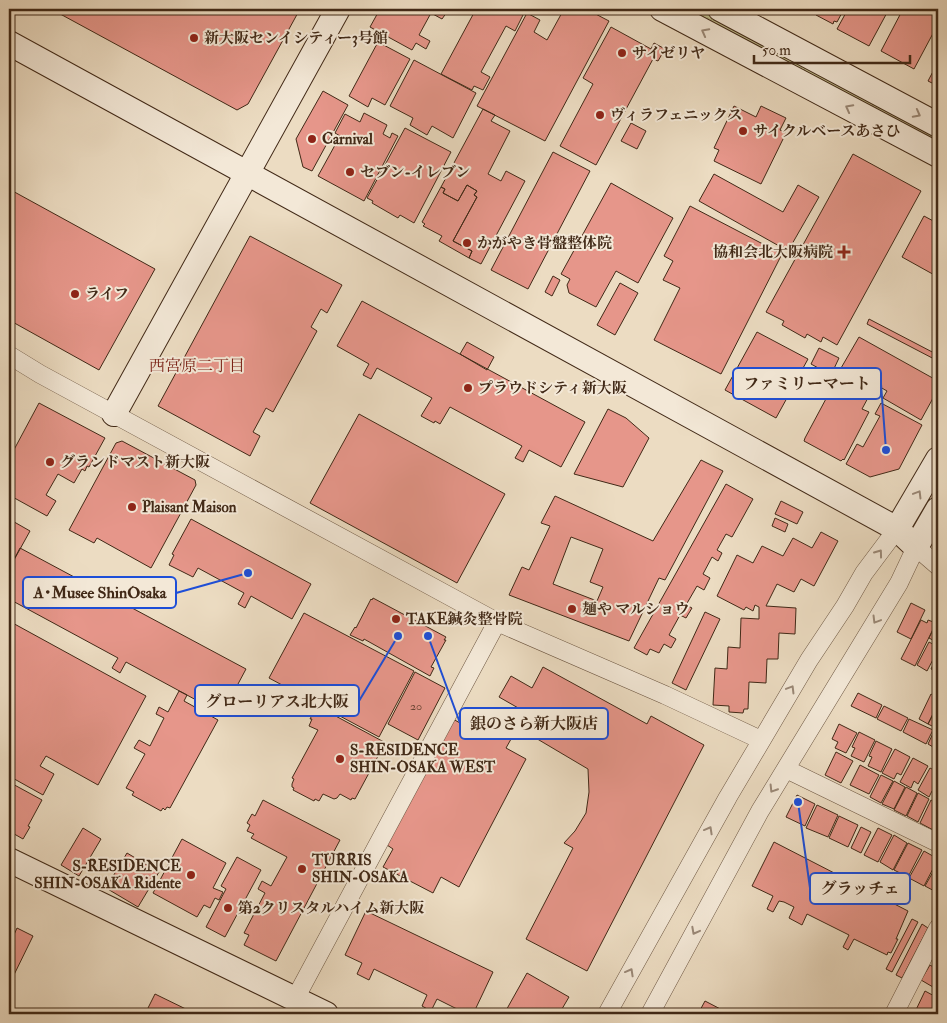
<svg xmlns="http://www.w3.org/2000/svg" width="947" height="1023" viewBox="0 0 947 1023" font-family="'IM FELL Double Pica','Noto Serif JP',serif">
	<style>
		.grass { fill: url(#grass-tufts); stroke: #807452 }
		.building { fill: #e6968a; stroke: #412917; fill-rule: evenodd }
		.lines { fill: none; stroke-linecap: round; stroke-linejoin: round }
		.street-casing { stroke: #6c5642; stroke-width: 19 }
		.secondary-casing { stroke: #412917; stroke-width: 26 }
		.street { stroke: #f3e8d7; stroke-width: 18 }
		.secondary { stroke: #f3e8d7; stroke-width: 24 }
		.oneway { stroke: #9a8877 }
		.poi-dot { fill: #8f2418; stroke: #f3e8d7; stroke-width: 2 }
		.labels { text-anchor: middle; dominant-baseline: central; stroke-width: 4; stroke-linejoin: round; paint-order: stroke }
		.number-label { font-size: 12px; fill: #6a4434 }
		.poi-label { font-size: 15px; font-weight: bold; fill: #412917; stroke: #f3e8d7; text-anchor: start }
		.neighbourhood-label { font-size: 16px; fill: #7a1f14; stroke: #f3e8d7 }
		.leader { fill: none; stroke: #1d4ed8; stroke-width: 2 }
		.callout-dot { fill: #1d4ed8; stroke: #f3e8d7; stroke-width: 2 }
		.callout { fill: #f3e8d7; stroke: #1d4ed8; stroke-width: 2 }
		.callout-label { font-size: 16px; text-anchor: middle; font-weight: bold; fill: #412917 }
	</style>
	<defs>
		<pattern id="grass-tufts" width="24" height="20" patternUnits="userSpaceOnUse" patternTransform="scale(1.25)"><rect width="24" height="20" fill="#bfbe8e"/><path d="M3 7l-1-3M5 7V3M7 7l1-3M15 17l-1-3M17 17v-4M19 17l1-3" fill="none" stroke="#a5a37a"/></pattern>
	</defs>
	<rect width="100%" height="100%" fill="#ecdcc2"/>
	<filter id="stains"><feTurbulence type="fractalNoise" baseFrequency=".004" numOctaves="4"/><feColorMatrix values="0 0 0 0 .2 0 0 0 0 .09 0 0 0 0 .02 0 0 0 .5 -.17"/></filter>
	<radialGradient id="worn" r=".72"><stop offset=".6" stop-color="#630" stop-opacity="0"/><stop offset="1" stop-color="#630" stop-opacity=".3"/></radialGradient>
	<path class="grass" d="M688,9H699L938,136V142Z"/>
	<path class="building" d="M51,9H300L248,104L237,110Z
		M380,9H442L447,12L442,19L431,13L419,35L430,41L426,49L416,43L412,50L370,27Z
		M476,9H526L515,31L506,26L481,72L490,77L483,90L474,86L472,90L441,74Z
		M564,9H586L609,21L545,141L477,106L527,13L540,20L534,32L547,40Z
		M814,9H844L837,22L834,21L833,24L816,15Z
		M848,9H889L869,46L837,29Z
		M903,9H938V24L914,69L881,51Z
		M611,27L651,49L654,43L665,49L658,61L653,59L596,165L560,146L593,84L583,78Z
		M378,42L410,59L385,105L372,98L368,107L349,96Z
		M414,60L476,93L453,138L432,126L427,135L410,125L413,118L390,106Z
		M938,62V86L928,81Z
		M323,91L348,105L312,171L303,167L296,139Z
		M734,106L756,117L761,106L786,118L780,130L786,133L761,184L714,161L719,150L714,148Z
		M483,109L495,115L491,121L510,131L488,174L501,181L506,171L525,181L481,264L469,258L472,251L453,241L477,197L474,195L477,191L467,185L458,201L443,193L445,189L441,187Z
		M364,113L387,125L383,134L390,138L392,133L398,136L364,201L318,176L340,136L335,133L345,114L360,122Z
		M631,123L646,131L637,149L621,141Z
		M405,128L451,152L414,223L400,215L398,218L372,203L373,201L367,198Z
		M553,152L590,171L528,289L491,270Z
		M853,154L921,191L837,345L823,337L821,342L807,334L805,338L782,325L784,321L766,312Z
		M714,174L783,212L798,185L819,197L788,251L699,201Z
		M611,183L673,218L638,283L616,271L596,307L569,293L567,285L570,279L561,274Z
		M467,185L477,191L474,195L477,197L453,241L472,251L469,258L439,241L442,236L423,226L425,224L422,222L441,187L445,189L443,193L458,201Z
		M9,189L155,269L99,370L9,320Z
		M690,206L782,254L721,374L654,340L680,288L663,280L673,261L664,256Z
		M924,216L937,223L938,221V277L902,257Z
		M250,236L342,285L327,313L321,309L311,327L317,331L273,412L266,408L253,432L260,436L250,456L158,406Z
		M553,276L560,280L552,296L545,292Z
		M620,283L638,293L615,335L597,325Z
		M362,301L585,422L561,467L529,450L523,462L515,458L522,446L450,407L440,424L435,421L434,423L421,416L432,398L377,368L371,379L363,375L369,364L337,346Z
		M869,319L938,355V361L867,324Z
		M757,332L808,359L797,379L800,381L790,399L787,398L776,418L725,390Z
		M859,337L938,381V389L921,420L883,398L887,391L861,376L855,385L837,375Z
		M467,342L494,357L487,370L460,354Z
		M819,348L839,358L831,375L811,364Z
		M835,382L854,392L856,389L869,396L862,409L869,412L844,460L843,459L841,461L804,441L805,438Z
		M39,403L105,438L89,467L87,466L85,471L82,469L74,483L58,474L46,495L56,501L47,516L9,495V459Z
		M881,403L922,425L899,469L870,477L846,464L857,444L863,447L880,416L875,414Z
		M608,409L626,418L649,438L623,487L574,474Z
		M359,414L505,494L457,583L310,503Z
		M122,441L195,480L196,485L151,568L97,538L94,543L69,530L116,443Z
		M701,460L723,471L665,580L659,578L629,641L509,595L522,567L529,570L550,526L541,523L555,496L653,541ZM571,537L603,549L590,582L603,587L597,601L553,584Z
		M726,484L753,499L732,537L726,534L717,550L722,553L718,561L712,557L703,574L710,578L704,590L697,586L686,605L692,608L686,618L680,615L669,635L676,639L671,648L664,644L659,653L650,649L647,655L634,648Z
		M781,501L803,512L797,524L775,514Z
		M775,518L788,524L785,532L772,526Z
		M9,519L30,531L9,569Z
		M191,519L311,584L292,619L251,596L245,608L238,604L244,593L198,568L193,577L169,565L174,555L172,554Z
		M821,532L838,541L814,586L801,579L794,592L777,584L766,606L796,608L795,634L779,633L778,659H767L766,683L749,682L748,709H744L743,713L729,712V706L713,705L715,668L727,669L728,647L740,648L741,618L759,619V607L755,605L753,611L746,607L744,610L717,596L737,555L753,563L762,546L783,556L793,538L812,548Z
		M20,548L246,669L222,714L126,662L120,673L112,668L118,658L9,599V569Z
		M373,598L446,637L444,640H446L431,667L434,668L430,676L364,639L363,641L350,635L355,627L356,628L371,599L372,600Z
		M911,603L925,610L911,639L897,632Z
		M705,612L720,619L686,690L672,683Z
		M304,613L414,671L379,737L269,678Z
		M921,620L927,623L928,620L936,623L915,666L901,659Z
		M938,620V643L929,638Z
		M9,621L146,696L98,785L46,756L40,766L54,774L43,795L9,776Z
		M929,642L938,647V650L927,671L917,665Z
		M938,654V672L931,669Z
		M543,667L647,724L651,716L704,745L587,971L526,939L573,848L564,843L575,831L586,813L589,792L588,769L512,724L520,709L499,697L511,676L532,688Z
		M415,672L445,688L418,740L388,724Z
		M179,691L187,695L184,701L218,720L170,808L167,807L165,810L163,808L161,811L132,795L134,792L126,788L145,754L134,748L139,740L150,746L164,718L156,714L159,707L168,712Z
		M858,693L882,705L876,718L851,706Z
		M931,694L938,698V703L928,724L919,719Z
		M938,705V729L928,724Z
		M317,706L384,742L383,744L384,745L355,799L352,798L351,800L340,794L337,798L334,799L323,794L319,801L315,799L314,801L293,790L294,788L292,787V784L294,779L292,778L318,730L309,726L312,719H310Z
		M884,706L908,718L901,731L877,719Z
		M468,708L515,732L506,748L526,759L459,887L441,877L433,893L383,867L393,849L387,845L453,719L460,723Z
		M909,719L933,730L926,744L903,732Z
		M839,724L857,733L846,753L835,748L838,742L832,739Z
		M934,731L938,733V750L928,744Z
		M859,732L875,740L864,762L851,756L855,748L852,747Z
		M876,741L892,749L881,772L868,766L872,757L869,756Z
		M895,749L910,757L901,775L897,773L894,779L882,773Z
		M836,752L853,761L841,783L825,775Z
		M913,758L928,766L918,784L914,781L911,788L900,782Z
		M860,765L879,775L869,794L850,785Z
		M930,768L938,772V788L935,793L932,791L929,797L918,790Z
		M881,775L893,781L881,803L870,797Z
		M894,781L905,787L894,809L882,804Z
		M9,782L42,800L28,826L30,827L23,839L9,831Z
		M906,787L917,793L906,816L894,810Z
		M918,793L929,799L918,822L907,816Z
		M797,795L815,804L805,826L786,817Z
		M263,800L340,840L276,961L244,945L249,935L244,933L265,893L258,889L262,881L271,886L287,857L251,838L254,834L247,831L250,825L247,823L252,814L255,816Z
		M931,800L938,804V824L935,831L920,823Z
		M817,805L838,815L828,837L806,828Z
		M839,816L858,825L848,847L829,838Z
		M861,827L871,832L861,853L851,848Z
		M83,828L101,839L79,876L61,865Z
		M878,828L892,835L878,862L864,855Z
		M894,835L907,843L893,870L880,862Z
		M182,839L226,863L213,888L223,892L219,900L215,898L210,908L204,905L197,917L153,893Z
		M774,842L908,911L896,939H898L891,953L888,952L887,955L854,939L848,950L843,947L849,935L807,914L802,925L789,918L794,907L784,902L779,901L773,912L767,909L773,896L752,886Z
		M908,843L922,850L908,877L894,870Z
		M924,851L938,859L924,886L909,878Z
		M127,853L159,872L138,907L106,888Z
		M237,857L261,870L225,937L206,927L226,889L221,886Z
		M938,863V893L925,886Z
		M366,911L493,972L475,1010L463,1012L437,999L431,1011L422,1006L427,995L374,969L369,980L357,974L362,963L345,955Z
		M912,919L918,922L892,972L886,969Z
		M922,924L928,928L902,978L896,975Z
		M17,928L33,936L9,985V946Z
		M930,965L938,970V990L921,980Z
		M527,973L569,997L559,1014H504Z
		M925,991L938,998V1014H914Z
		M155,994L194,1013L193,1014H145Z
		M705,1001L730,1014H698Z"/>
	<g class="lines">
		<defs>
			<path id="street" d="M9,355L40,374L497,622L295,999
				M497,622L665,695L761,740
				M786,769L938,843
				M607,1014L728,797L809,660L845,606L864,573L897,529
				M650,1014L760,811L899,583L916,547L938,566
				M894,1014L938,928"/>
			<path id="secondary" d="M662,9L938,155
				M720,9L938,125
				M9,43L897,529L916,547L938,509
				M114,414L338,9
				M897,529L938,459
				M9,860L326,1014"/>
		</defs>
		<use href="#street" class="street-casing"/>
		<use href="#secondary" class="secondary-casing"/>
		<use href="#street" class="street"/>
		<use href="#secondary" class="secondary"/>
	</g>
	<defs><path id="oneway-chevron" d="M-2-3.5L2.5 0L-2 3.5" fill="none" stroke-width="1.6" stroke-linecap="round" stroke-linejoin="round" transform="scale(1.25)"/></defs>
	<g class="oneway">
		<use href="#oneway-chevron" transform="translate(705 32) rotate(-152)"/>
		<use href="#oneway-chevron" transform="translate(849 108) rotate(-152)"/>
		<use href="#oneway-chevron" transform="translate(917 114) rotate(28)"/>
		<use href="#oneway-chevron" transform="translate(918 494) rotate(-59)"/>
		<use href="#oneway-chevron" transform="translate(879 553) rotate(-54)"/>
		<use href="#oneway-chevron" transform="translate(876 620) rotate(121)"/>
		<use href="#oneway-chevron" transform="translate(791 689) rotate(-59)"/>
		<use href="#oneway-chevron" transform="translate(773 789) rotate(122)"/>
		<use href="#oneway-chevron" transform="translate(709 830) rotate(-61)"/>
		<use href="#oneway-chevron" transform="translate(695 931) rotate(118)"/>
		<use href="#oneway-chevron" transform="translate(630 972) rotate(-61)"/>
	</g>
	<g class="poi-dot">
		<circle cx="194" cy="38" r="5"/>
		<circle cx="622" cy="53" r="5"/>
		<circle cx="600" cy="115" r="5"/>
		<circle cx="743" cy="131" r="5"/>
		<circle cx="312" cy="139" r="5"/>
		<circle cx="350" cy="172" r="5"/>
		<circle cx="467" cy="243" r="5"/>
		<path d="M841.5 244.5h5v5h5v5h-5v5h-5v-5h-5v-5h5z"/>
		<circle cx="75" cy="294" r="5"/>
		<circle cx="468" cy="388" r="5"/>
		<circle cx="50" cy="462" r="5"/>
		<circle cx="132" cy="507" r="5"/>
		<circle cx="572" cy="609" r="5"/>
		<circle cx="396" cy="619" r="5"/>
		<circle cx="340" cy="759" r="5"/>
		<circle cx="302" cy="869" r="5"/>
		<circle cx="191" cy="875" r="5"/>
		<circle cx="228" cy="908" r="5"/>
	</g>
	<g class="labels">
		<g class="number-label">
			<text x="416" y="706">20</text>
		</g>
		<g class="poi-label">
			<text x="204" y="38">新大阪センイシティー3号館</text>
			<text x="632" y="53">サイゼリヤ</text>
			<text x="610" y="115">ヴィラフェニックス</text>
			<text x="753" y="131">サイクルベースあさひ</text>
			<text x="322" y="139">Carnival</text>
			<text x="360" y="172">セブン-イレブン</text>
			<text x="477" y="243">かがやき骨盤整体院</text>
			<text x="833" y="252" text-anchor="end">協和会北大阪病院</text>
			<text x="85" y="294">ライフ</text>
			<text x="478" y="388">プラウドシティ新大阪</text>
			<text x="60" y="462">グランドマスト新大阪</text>
			<text x="142" y="507">Plaisant Maison</text>
			<text x="582" y="609">麺や マルショウ</text>
			<text x="406" y="619">TAKE鍼灸整骨院</text>
			<text x="350" y="750">S-RESIDENCE<tspan x="350" dy="17">SHIN-OSAKA WEST</tspan></text>
			<text x="312" y="860">TURRIS<tspan x="312" dy="17">SHIN-OSAKA</tspan></text>
			<text x="181" y="866" text-anchor="end">S-RESIDENCE<tspan x="181" dy="17">SHIN-OSAKA Ridente</tspan></text>
			<text x="238" y="908">第2クリスタルハイム新大阪</text>
		</g>
		<g class="neighbourhood-label">
			<text x="197" y="366">西宮原二丁目</text>
		</g>
	</g>
	<path class="leader" d="M886 450L881 384M248 573L176 593M398 636L359 701M428 636L460 723M798 802L810 888"/>
	<g class="callout-dot">
		<circle cx="886" cy="450" r="5"/>
		<circle cx="248" cy="573" r="5"/>
		<circle cx="398" cy="636" r="5"/>
		<circle cx="428" cy="636" r="5"/>
		<circle cx="798" cy="802" r="5"/>
	</g>
	<g class="callout">
		<rect x="733" y="368" width="148" height="31" rx="5"/>
		<rect x="23" y="577" width="153" height="31" rx="5"/>
		<rect x="195" y="685" width="164" height="31" rx="5"/>
		<rect x="460" y="708" width="148" height="31" rx="5"/>
		<rect x="810" y="873" width="100" height="31" rx="5"/>
	</g>
	<g class="callout-label">
		<text x="807" y="389">ファミリーマート</text>
		<text x="100" y="598">A･Musee ShinOsaka</text>
		<text x="277" y="707">グローリアス北大阪</text>
		<text x="534" y="729">銀のさら新大阪店</text>
		<text x="860" y="894">グラッチェ</text>
	</g>
	<rect width="947" height="1023" fill="none" stroke="#ecdcc2" stroke-width="30"/>
	<rect x="10" y="10" width="927" height="1003" fill="none" stroke="#412917" stroke-width="2.5"/>
	<rect x="15" y="15" width="917" height="993" fill="none" stroke="#412917"/>
	<path d="M754 55v8h156v-8" fill="none" stroke="#412917" stroke-width="2.5"/>
	<text x="762" y="55" font-size="15" fill="#412917" stroke="#f3e8d7" stroke-width="4" paint-order="stroke">50 m</text>
	<rect width="100%" height="100%" filter="url(#stains)"/>
	<rect width="100%" height="100%" fill="url(#worn)"/>
</svg>
